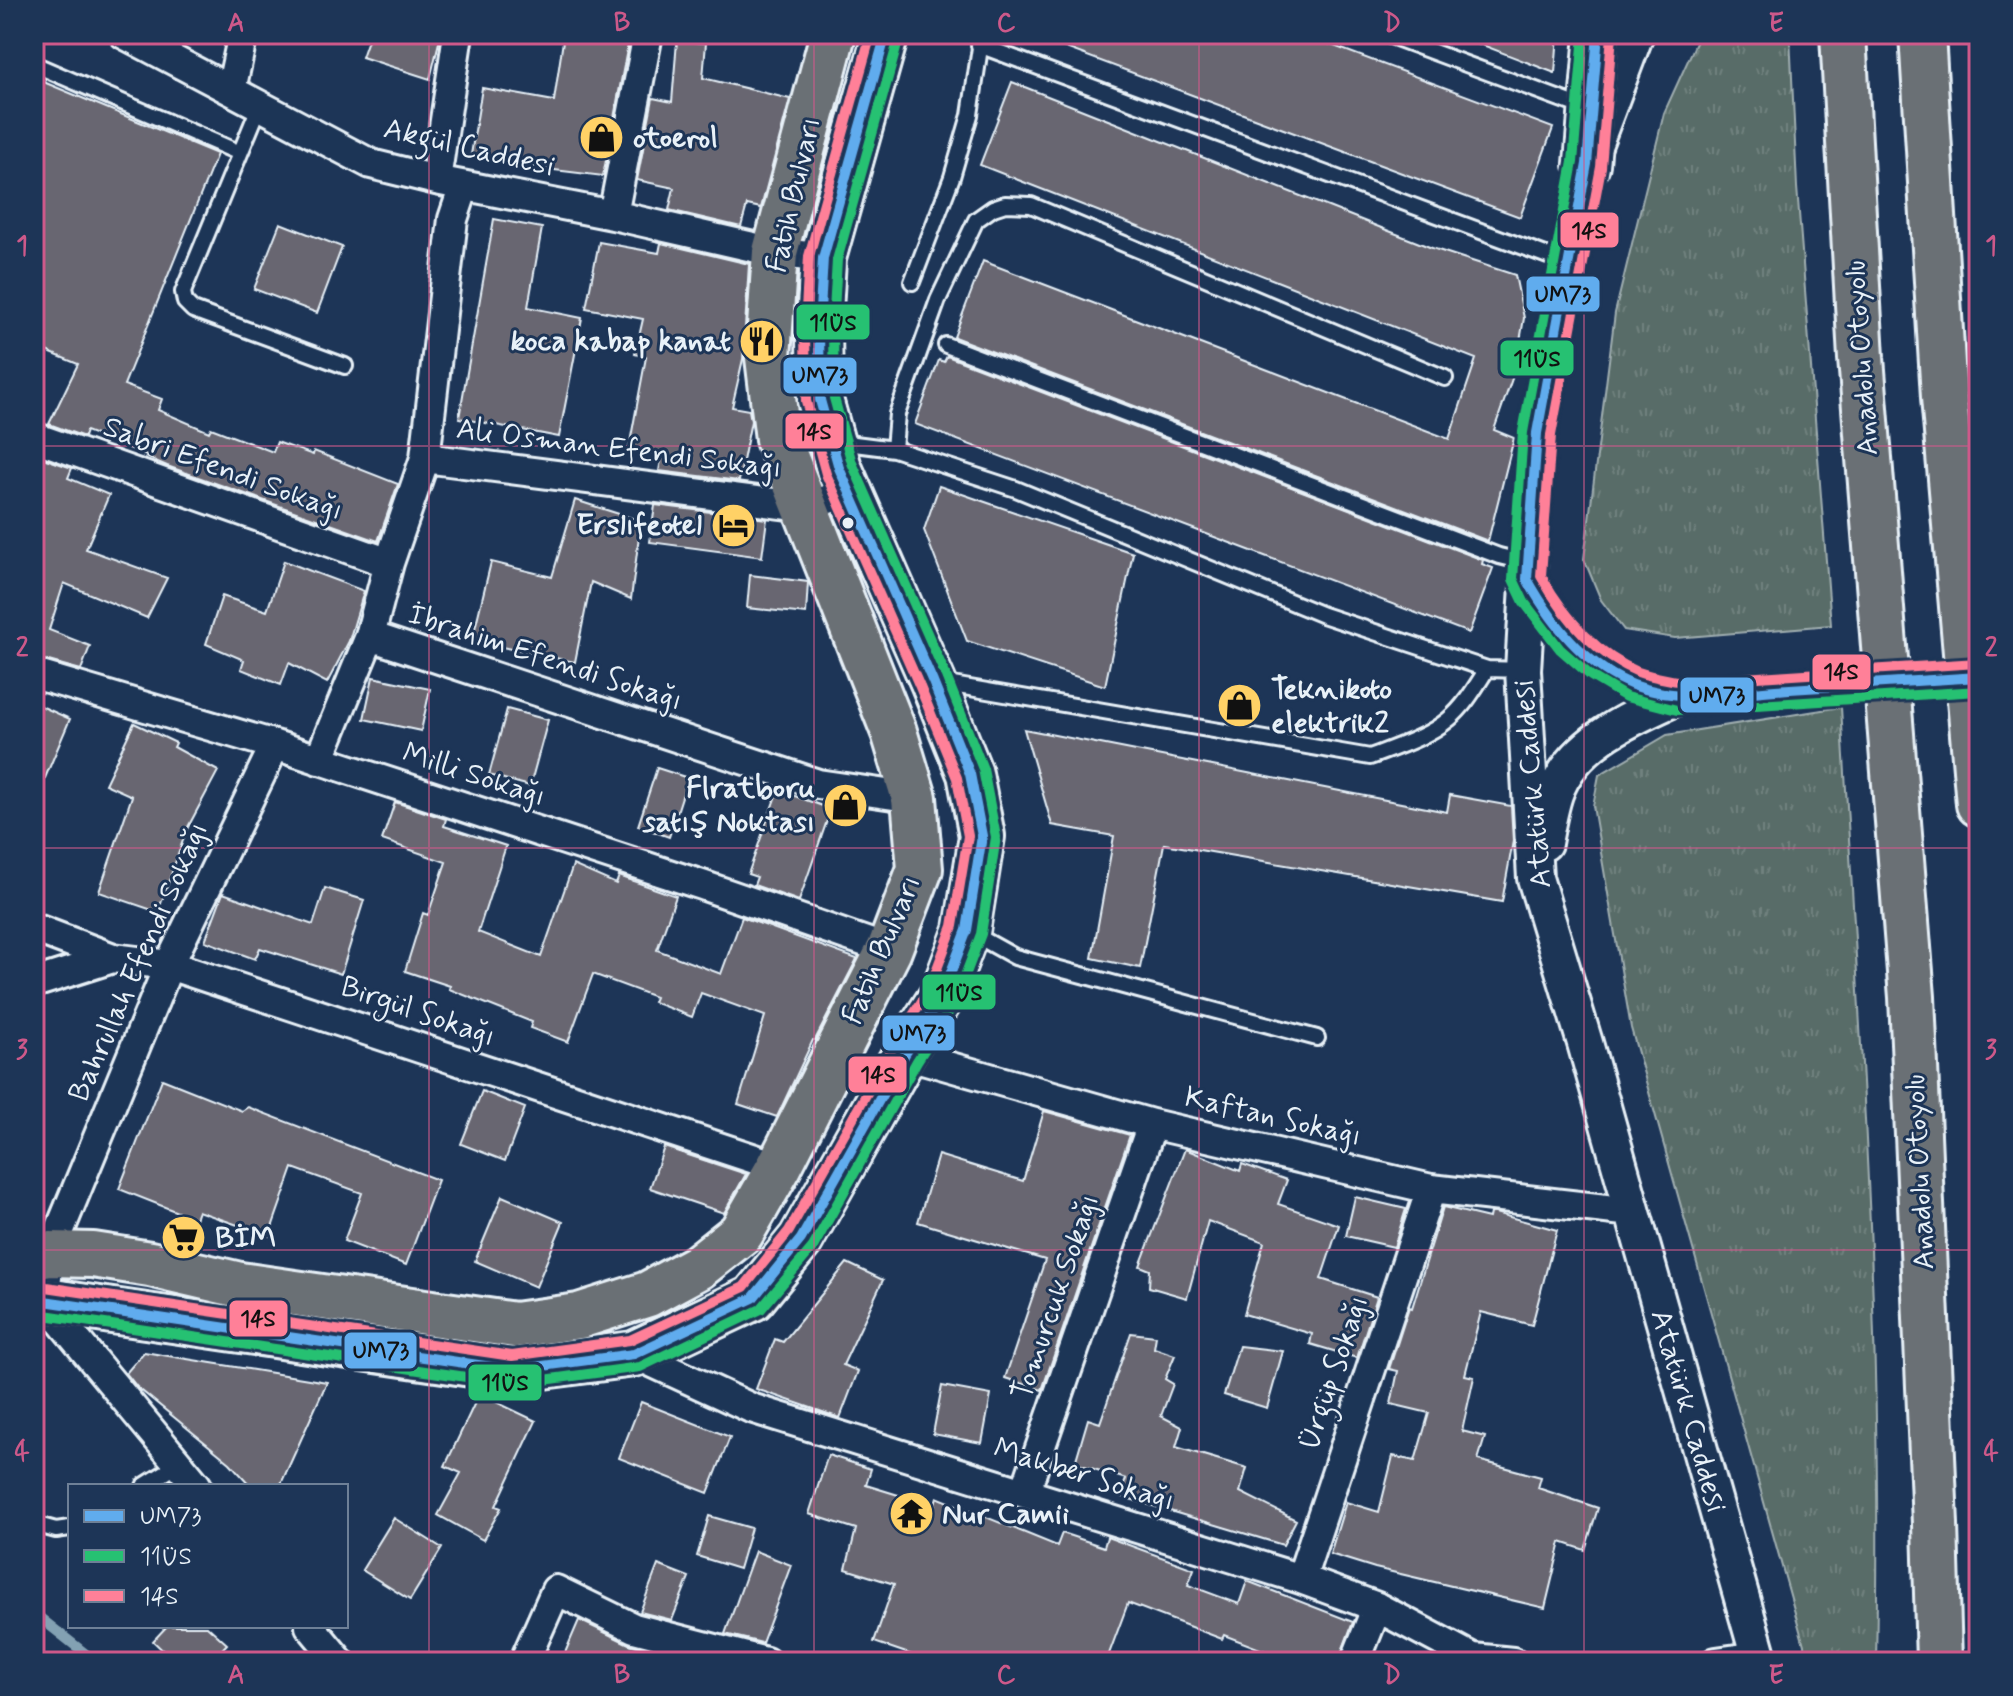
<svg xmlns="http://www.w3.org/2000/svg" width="2013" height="1696" viewBox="0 0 2013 1696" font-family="Mynerve,sans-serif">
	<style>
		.grass { fill: url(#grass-tufts); stroke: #a0aeb0; stroke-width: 2 }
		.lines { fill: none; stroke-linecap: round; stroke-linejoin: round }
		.stream { stroke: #83a1b3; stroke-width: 10 }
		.building { fill: #676671; stroke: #e8f1f8; stroke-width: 2 }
		.service-casing { stroke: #e8f1f8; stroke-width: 20 }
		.minor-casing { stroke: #e8f1f8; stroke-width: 34 }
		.tertiary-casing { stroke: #e8f1f8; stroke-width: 40 }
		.primary-casing { stroke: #e8f1f8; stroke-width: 50 }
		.motorway-casing { stroke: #e8f1f8; stroke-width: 50 }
		.service { stroke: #1d3557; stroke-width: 14 }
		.minor { stroke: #1d3557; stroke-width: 28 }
		.tertiary { stroke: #1d3557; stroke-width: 34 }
		.primary { stroke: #6b6f74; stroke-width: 44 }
		.motorway { stroke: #6b6f74; stroke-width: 44 }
		.tertiary-bridge-casing { stroke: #e8f1f8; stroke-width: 40; stroke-linecap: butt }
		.tertiary-bridge { stroke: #1d3557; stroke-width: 34 }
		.bus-1-casing { stroke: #1d3557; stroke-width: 16 }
		.bus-2-casing { stroke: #1d3557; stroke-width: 16 }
		.bus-3-casing { stroke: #1d3557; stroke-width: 16 }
		.bus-1 { stroke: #60acee; stroke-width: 10 }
		.bus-2 { stroke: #26c172; stroke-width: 10 }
		.bus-3 { stroke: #ff8098; stroke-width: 10 }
		.grid { fill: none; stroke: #cd598a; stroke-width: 2; stroke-opacity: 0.55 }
		.bus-dot { fill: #e8f1f8; stroke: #1d3557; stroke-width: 3 }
		.labels { text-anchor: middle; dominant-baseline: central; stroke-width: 6; stroke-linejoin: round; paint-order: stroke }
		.poi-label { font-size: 30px; font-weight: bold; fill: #e8f1f8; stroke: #1d3557; text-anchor: start }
		.street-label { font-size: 30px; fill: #e8f1f8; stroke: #1d3557 }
		.line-badge { stroke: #1d3557; stroke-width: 3 }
		.pale-badge-label { font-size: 22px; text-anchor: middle; font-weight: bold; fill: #111 }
		.neatline { fill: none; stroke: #cd598a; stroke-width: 3 }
		.grid-label { font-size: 26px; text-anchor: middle; font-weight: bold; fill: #cd598a }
	</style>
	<defs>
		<pattern id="grass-tufts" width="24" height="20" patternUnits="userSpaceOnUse" patternTransform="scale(2)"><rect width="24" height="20" fill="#586c67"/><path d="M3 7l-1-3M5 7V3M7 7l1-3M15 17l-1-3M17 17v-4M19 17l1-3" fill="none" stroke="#70817e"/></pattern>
	</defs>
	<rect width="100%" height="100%" fill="#1d3557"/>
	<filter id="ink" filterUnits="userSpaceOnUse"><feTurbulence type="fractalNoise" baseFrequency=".0125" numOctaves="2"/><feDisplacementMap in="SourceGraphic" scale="16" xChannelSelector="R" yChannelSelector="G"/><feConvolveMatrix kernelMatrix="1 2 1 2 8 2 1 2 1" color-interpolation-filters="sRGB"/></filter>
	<g filter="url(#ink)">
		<path class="grass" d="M1700,34H1790L1797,187L1831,625L1675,638L1624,630L1601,600L1584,559L1615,313L1664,113Z
			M1841,707C1860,1025 1883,1344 1876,1662H1806L1804,1645L1631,1028L1593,806L1599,775L1667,735Z"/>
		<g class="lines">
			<path class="stream" d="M34,1613L96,1662"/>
		</g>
		<path class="building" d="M370,34H441L430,79L362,57Z
			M564,34H630L603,176L546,169L471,155L482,88L554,101Z
			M1037,34H1302L1553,128L1520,217L1036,37Z
			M1460,34H1558L1555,73L1459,36Z
			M677,41L706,43L703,78L790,99L761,208L747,205L741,227L669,210L674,188L637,180L653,98L672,102Z
			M34,78L217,154L124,385L162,399L158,410L209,432L211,428L273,452L277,442L313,455L314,451L398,484L378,541L167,466L146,457L147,455L86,431L84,437L49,424L78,364L34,346Z
			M1012,82L1432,248L1515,275L1524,318L1515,370L1494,430L1514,438L1488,541L954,337L983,261L1449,439L1476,359L980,165Z
			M494,219L542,228L528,307L582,318L559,437L459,418Z
			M280,223L342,247L317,313L254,289Z
			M599,242L659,253L661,243L749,264L743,359L732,407L749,410L751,421L739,481L659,471L662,455L629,448L646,357L635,354L643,319L586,308Z
			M947,356L1483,560L1482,564L1493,568L1469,633L915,424L939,360L944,362Z
			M34,455L72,468L68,478L109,495L86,549L167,578L147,618L64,583L49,630L90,646L81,670L34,657Z
			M939,486L1133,553L1105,686L967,641L924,530Z
			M575,500L641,521L631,599L591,582L575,662L472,641L491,562L552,577Z
			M655,505L767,519L762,557L650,542Z
			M284,561L364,591L349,641L327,683L289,663L281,685L241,669L244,660L206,644L222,596L267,611Z
			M750,575L808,582L806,614L747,608Z
			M373,677L430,689L421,731L364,719Z
			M34,703L70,719L34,804Z
			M507,709L548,720L530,786L489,775Z
			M134,723L176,743L174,747L218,771L187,829L158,912L99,892L132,796L105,784Z
			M1024,729L1447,812L1450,795L1511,806L1513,841L1502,902L1164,844L1140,968L1092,958L1114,836L1052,825Z
			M657,768L688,778L669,837L638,826Z
			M778,790L831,809L799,901L754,885L757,877L748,874Z
			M395,802L446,819L444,826L506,846L478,932L541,957L573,865L616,884L619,876L676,896L657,950L721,974L742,917L857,959L815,1040H813L777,1117L738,1104L765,1016L701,993L692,1017L653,1002L655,997L593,974L568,1042L530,1028L532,1022L449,989L450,986L405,971L423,913L428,915L446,862L382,840Z
			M325,888L364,900L341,974L260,948L255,959L205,941L223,893L313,925Z
			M162,1079L242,1111L248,1107L438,1180L406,1265L344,1241L362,1193L293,1168L269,1236L198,1211L195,1219L119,1189Z
			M482,1091L525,1108L505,1161L461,1144Z
			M1044,1111L1130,1135L1042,1390L1005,1378L1045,1260L918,1222L938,1155L1023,1181Z
			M664,1147L746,1174L724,1213L650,1188Z
			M1185,1149L1240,1171L1242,1164L1287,1180L1278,1204L1339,1225L1321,1279L1377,1297L1357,1358L1310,1344L1312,1334L1244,1314L1264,1242L1208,1221L1187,1298L1149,1287L1150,1270L1140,1266Z
			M502,1196L563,1222L536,1287L475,1261Z
			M1355,1197L1406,1209L1394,1247L1346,1236Z
			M1443,1207L1489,1218L1490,1213H1495L1557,1230L1532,1325L1481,1312L1465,1375L1474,1377L1462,1431L1485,1437L1478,1460L1541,1477L1538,1488L1598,1508L1585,1550L1561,1542L1545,1608L1375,1568L1330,1554L1346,1502L1379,1512L1393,1456L1415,1461L1429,1413L1391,1404L1398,1371L1389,1369L1409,1307L1412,1308Z
			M847,1263L883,1280L843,1365L858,1371L840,1418L756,1389L775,1339L783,1342Z
			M1131,1333L1156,1336L1154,1348L1175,1355L1165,1379L1173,1384L1161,1416L1182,1427L1176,1447L1247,1468L1240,1492L1296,1520L1283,1545L1120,1496L1126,1479L1075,1463L1088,1419L1100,1423Z
			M1239,1346L1283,1351L1267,1408L1224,1395Z
			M144,1352L327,1382L280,1486H251L230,1463L137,1387L126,1373Z
			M942,1386L991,1395L982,1443L933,1434Z
			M479,1394L536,1421L496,1506L501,1508L483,1540L438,1515L461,1473L445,1466Z
			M641,1402L730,1437L708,1493L619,1458Z
			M828,1455L871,1469L866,1485L934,1506L937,1497L1057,1546L1062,1533L1104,1547L1107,1537L1194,1569L1188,1585L1239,1604L1247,1581L1353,1622L1338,1662H1294L1224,1635L1222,1639L1128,1603L1106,1662H910L912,1655L874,1642L894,1584L846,1569L856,1529L809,1514Z
			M709,1516L751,1528L739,1569L697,1556Z
			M394,1518L442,1548L410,1600L362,1570Z
			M755,1551L791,1565L762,1643L725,1634Z
			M658,1565L689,1577L672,1620L640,1612Z
			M579,1620L629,1644L698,1662H561Z
			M167,1626H207L227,1644L210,1662H175L153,1641Z"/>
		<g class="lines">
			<defs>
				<path id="service" d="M1385,34L1587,109
					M979,45L1567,263
					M36,65L240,153
					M260,105L183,292L185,302L193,310L345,366
					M912,282L952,177L970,115L982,34
					M946,345L1499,556L1528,563
					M839,442L894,449L1016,489L1323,615L1487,669
					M894,449L897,414L938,300L976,220L993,208L1005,204L1031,205L1445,378
					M941,683L1370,757C1396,747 1428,737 1449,719C1465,706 1476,686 1487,669L1523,670
					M970,932L1015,957L1317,1038
					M144,1486L179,1464
					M34,1524L56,1530L70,1528"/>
				<path id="minor" d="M124,34L371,164L436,180L613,215L775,252L823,258
					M231,90L243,34
					M436,180L458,34
					M464,186L453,219L425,458L389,563L370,636L818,784L914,798
					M613,215L648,34
					M34,437L389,563
					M425,458L804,507L850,492
					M34,674L275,745L702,885L889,950
					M319,760L370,636
					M34,928L113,958L169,965L779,1167
					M34,983L113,958
					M905,1054L1152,1124L1431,1189L1632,1212
					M634,1354L751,1408L1301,1579L1377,1607L1473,1658L1513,1662
					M197,1486L44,1301L50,1254L169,965L275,745
					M1025,1492L1152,1124
					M1301,1579L1431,1189
					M310,1626L340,1662
					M524,1662L556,1590L634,1628L766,1662
					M1355,1662L1377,1607
					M1716,1662L1758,1656"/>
				<path id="tertiary" d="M1636,34L1587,164L1537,433L1523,670L1535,878L1585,1043L1760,1662
					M1527,579C1550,624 1585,662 1631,684C1646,690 1665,692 1680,696
					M1544,843C1547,827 1550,809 1555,794C1573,741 1634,717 1680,696"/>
				<path id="primary" d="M1587,164L1598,34
					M34,1257L50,1254L93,1255L150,1264L240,1285L515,1325L579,1316L648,1294L698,1267L741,1233L779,1167L889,950L920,869L914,798L894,732L778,439L768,357L775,252L833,34
					M34,1303L44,1301L512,1370L634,1354L753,1298L801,1239L905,1054L942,996L967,930L982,836L970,774L933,682L839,468L820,400L819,328L823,258L886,34"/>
				<path id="motorway" d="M1843,34L1861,358L1912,997L1935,1524L1939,1662
					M1922,34L1944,397L1979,804"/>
			</defs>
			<use href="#service" class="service-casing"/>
			<use href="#minor" class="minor-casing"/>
			<use href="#tertiary" class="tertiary-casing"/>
			<use href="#primary" class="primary-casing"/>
			<use href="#motorway" class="motorway-casing"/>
			<use href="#service" class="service"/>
			<use href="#minor" class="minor"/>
			<use href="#tertiary" class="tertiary"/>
			<use href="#primary" class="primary"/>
			<use href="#motorway" class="motorway"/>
			<defs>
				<path id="tertiary-bridge" d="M1680,696L1979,677"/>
			</defs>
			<use href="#tertiary-bridge" class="tertiary-bridge-casing"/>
			<use href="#tertiary-bridge" class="tertiary-bridge"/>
			<defs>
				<path id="bus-1" d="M1598,34L1587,164L1537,433L1527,579C1551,622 1585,666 1633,685C1682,704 1739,692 1790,689C1853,685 1916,681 1979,677
					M34,1303L44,1301L512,1370L634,1354L753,1298L801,1239L905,1054L942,996L967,930L982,836L970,774L933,682L839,468L820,400L819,328L823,258L886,34"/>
				<path id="bus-2" d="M1584,34L1573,162L1523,432L1513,579L1524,602L1560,649L1591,676L1626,697L1677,710L1979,691
					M37,1317L44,1315L514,1384L640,1367L761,1309L813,1247L917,1061L955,1002L981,934L996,837L983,769L946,676L852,463L834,398L833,328L837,260L899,38"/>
				<path id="bus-3" d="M1612,35L1601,167L1551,435L1541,576C1563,615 1595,654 1638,672C1652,677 1667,679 1681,682L1978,663
					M34,1289L46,1287L512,1356L630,1340L744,1287L789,1231L893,1047L929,990L953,926L968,836L957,778L920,687L826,474L806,401L805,328L809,256L871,34"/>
			</defs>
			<use href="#bus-1" class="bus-1-casing"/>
			<use href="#bus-2" class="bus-2-casing"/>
			<use href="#bus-3" class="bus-3-casing"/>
			<use href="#bus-1" class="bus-1"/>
			<use href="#bus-2" class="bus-2"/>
			<use href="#bus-3" class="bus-3"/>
		</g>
	</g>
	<path class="grid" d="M429,34V1662M814,34V1662M1199,34V1662M1584,34V1662M34,446H1979M34,848H1979M34,1250H1979"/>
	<defs>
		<symbol id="shop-disc" viewBox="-11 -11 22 22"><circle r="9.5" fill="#ffd166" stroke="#1d3557"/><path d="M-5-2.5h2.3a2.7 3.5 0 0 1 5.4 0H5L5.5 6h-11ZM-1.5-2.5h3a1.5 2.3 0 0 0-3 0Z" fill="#111"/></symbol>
		<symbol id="restaurant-disc" viewBox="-11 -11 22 22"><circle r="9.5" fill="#ffd166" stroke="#1d3557"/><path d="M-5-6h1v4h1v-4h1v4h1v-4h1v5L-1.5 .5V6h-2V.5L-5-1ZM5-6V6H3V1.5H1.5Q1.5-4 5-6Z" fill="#111"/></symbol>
		<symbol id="hotel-disc" viewBox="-11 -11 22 22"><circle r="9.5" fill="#ffd166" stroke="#1d3557"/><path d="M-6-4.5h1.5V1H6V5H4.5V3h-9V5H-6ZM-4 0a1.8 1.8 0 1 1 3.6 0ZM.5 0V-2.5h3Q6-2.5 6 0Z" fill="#111"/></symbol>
		<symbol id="supermarket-disc" viewBox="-11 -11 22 22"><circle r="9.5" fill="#ffd166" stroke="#1d3557"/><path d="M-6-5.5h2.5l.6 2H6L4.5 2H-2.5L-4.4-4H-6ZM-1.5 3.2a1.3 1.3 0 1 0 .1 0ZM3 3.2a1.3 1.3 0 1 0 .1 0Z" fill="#111"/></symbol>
		<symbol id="temple-disc" viewBox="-11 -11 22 22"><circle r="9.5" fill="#ffd166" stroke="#1d3557"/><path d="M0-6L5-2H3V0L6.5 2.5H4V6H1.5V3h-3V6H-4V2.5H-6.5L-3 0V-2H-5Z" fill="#111"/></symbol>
	</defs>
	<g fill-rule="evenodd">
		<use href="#shop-disc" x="576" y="112" width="51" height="51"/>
		<use href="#restaurant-disc" x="736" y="316" width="51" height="51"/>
		<use href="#hotel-disc" x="708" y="500" width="51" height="51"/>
		<use href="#shop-disc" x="1214" y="680" width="51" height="51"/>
		<use href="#shop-disc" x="820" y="780" width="51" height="51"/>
		<use href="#supermarket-disc" x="158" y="1212" width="51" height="51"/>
		<use href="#temple-disc" x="886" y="1488" width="51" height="51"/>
	</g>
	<circle class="bus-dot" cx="848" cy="523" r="7"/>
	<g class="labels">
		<g class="poi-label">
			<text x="633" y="138">otoerol</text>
			<text x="731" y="341" text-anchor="end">koca kabap kanat</text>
			<text x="702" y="525" text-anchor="end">Erslıfeotel</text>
			<text x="1271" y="689">Teknikoto<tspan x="1271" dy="34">elektrik2</tspan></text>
			<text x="815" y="788" text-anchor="end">Flratboru<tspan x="815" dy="34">satış Noktası</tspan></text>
			<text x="215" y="1238">BİM</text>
			<text x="942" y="1514">Nur Camii</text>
		</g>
		<g class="street-label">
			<text transform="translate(469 148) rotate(13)">Akgül Caddesi</text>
			<text transform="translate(794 195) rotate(-77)">Fatih Bulvarı</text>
			<text transform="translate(1862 358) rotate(-94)">Anadolu Otoyolu</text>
			<text transform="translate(619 449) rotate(7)">Ali Osman Efendi Sokağı</text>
			<text transform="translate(223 469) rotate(20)">Sabri Efendi Sokağı</text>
			<text transform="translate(545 658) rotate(18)">İbrahim Efendi Sokağı</text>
			<text transform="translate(474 775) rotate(18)">Milli Sokağı</text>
			<text transform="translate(1533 784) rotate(-95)">Atatürk Caddesi</text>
			<text transform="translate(882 950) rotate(-67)">Fatih Bulvarı</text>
			<text transform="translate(139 962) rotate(-66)">Bahrullah Efendi Sokağı</text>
			<text transform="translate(418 1012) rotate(19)">Birgül Sokağı</text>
			<text transform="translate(1273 1117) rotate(13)">Kaftan Sokağı</text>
			<text transform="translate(1920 1172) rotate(-93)">Anadolu Otoyolu</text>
			<text transform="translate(1056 1297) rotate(-71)">Tomurcuk Sokağı</text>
			<text transform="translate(1334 1373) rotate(-71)">Ürgüp Sokağı</text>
			<text transform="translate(1688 1411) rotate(74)">Atatürk Caddesi</text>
			<text transform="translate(1084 1475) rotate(17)">Makber Sokağı</text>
		</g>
	</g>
	<g class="line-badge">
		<rect x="1559" y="211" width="61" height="38" rx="8" fill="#ff8098"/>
		<rect x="1525" y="275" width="76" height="38" rx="8" fill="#60acee"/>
		<rect x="795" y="303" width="76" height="38" rx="8" fill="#26c172"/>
		<rect x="1499" y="339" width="76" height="38" rx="8" fill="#26c172"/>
		<rect x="782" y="356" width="76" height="39" rx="8" fill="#60acee"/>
		<rect x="784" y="412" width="61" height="38" rx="8" fill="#ff8098"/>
		<rect x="1811" y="653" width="61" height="38" rx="8" fill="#ff8098"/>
		<rect x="1679" y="676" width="76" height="38" rx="8" fill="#60acee"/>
		<rect x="921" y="973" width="76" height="38" rx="8" fill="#26c172"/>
		<rect x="881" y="1014" width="75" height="38" rx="8" fill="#60acee"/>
		<rect x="847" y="1055" width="61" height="39" rx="8" fill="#ff8098"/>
		<rect x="228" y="1299" width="61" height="39" rx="8" fill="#ff8098"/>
		<rect x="343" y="1331" width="75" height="39" rx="8" fill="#60acee"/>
		<rect x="467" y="1363" width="76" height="39" rx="8" fill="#26c172"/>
	</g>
	<g class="pale-badge-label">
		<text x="1589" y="238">14S</text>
		<text x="1563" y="302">UM73</text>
		<text x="833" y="330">11ÜS</text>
		<text x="1537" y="366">11ÜS</text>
		<text x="820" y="383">UM73</text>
		<text x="814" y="439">14S</text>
		<text x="1841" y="679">14S</text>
		<text x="1717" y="703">UM73</text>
		<text x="959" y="1000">11ÜS</text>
		<text x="918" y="1041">UM73</text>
		<text x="878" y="1082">14S</text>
		<text x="258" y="1326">14S</text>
		<text x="381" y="1358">UM73</text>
		<text x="505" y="1390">11ÜS</text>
	</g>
	<rect width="2013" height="1696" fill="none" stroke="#1d3557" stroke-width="88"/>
	<rect x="68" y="1484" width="280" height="144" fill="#1d3557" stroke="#6e8097" stroke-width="2"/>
	<rect x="84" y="1510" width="40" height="12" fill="#60acee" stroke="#6e8097" stroke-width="2"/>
	<text x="140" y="1524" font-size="24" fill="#e8f1f8">UM73</text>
	<rect x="84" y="1550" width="40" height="12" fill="#26c172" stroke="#6e8097" stroke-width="2"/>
	<text x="140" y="1564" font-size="24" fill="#e8f1f8">11ÜS</text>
	<rect x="84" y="1590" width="40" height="12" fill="#ff8098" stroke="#6e8097" stroke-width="2"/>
	<text x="140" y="1604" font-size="24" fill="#e8f1f8">14S</text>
	<rect x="44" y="44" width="1925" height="1608" class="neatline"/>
	<g class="grid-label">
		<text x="236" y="31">A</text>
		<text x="622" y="31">B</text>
		<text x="1006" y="31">C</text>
		<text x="1392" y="31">D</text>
		<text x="1776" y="31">E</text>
		<text x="22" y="254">1</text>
		<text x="1991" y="254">1</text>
		<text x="22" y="656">2</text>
		<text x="1991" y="656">2</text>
		<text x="22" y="1058">3</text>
		<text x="1991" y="1058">3</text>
		<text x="22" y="1460">4</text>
		<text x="1991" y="1460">4</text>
		<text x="236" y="1683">A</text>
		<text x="622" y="1683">B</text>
		<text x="1006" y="1683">C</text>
		<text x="1392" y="1683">D</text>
		<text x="1776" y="1683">E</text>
	</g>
</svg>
